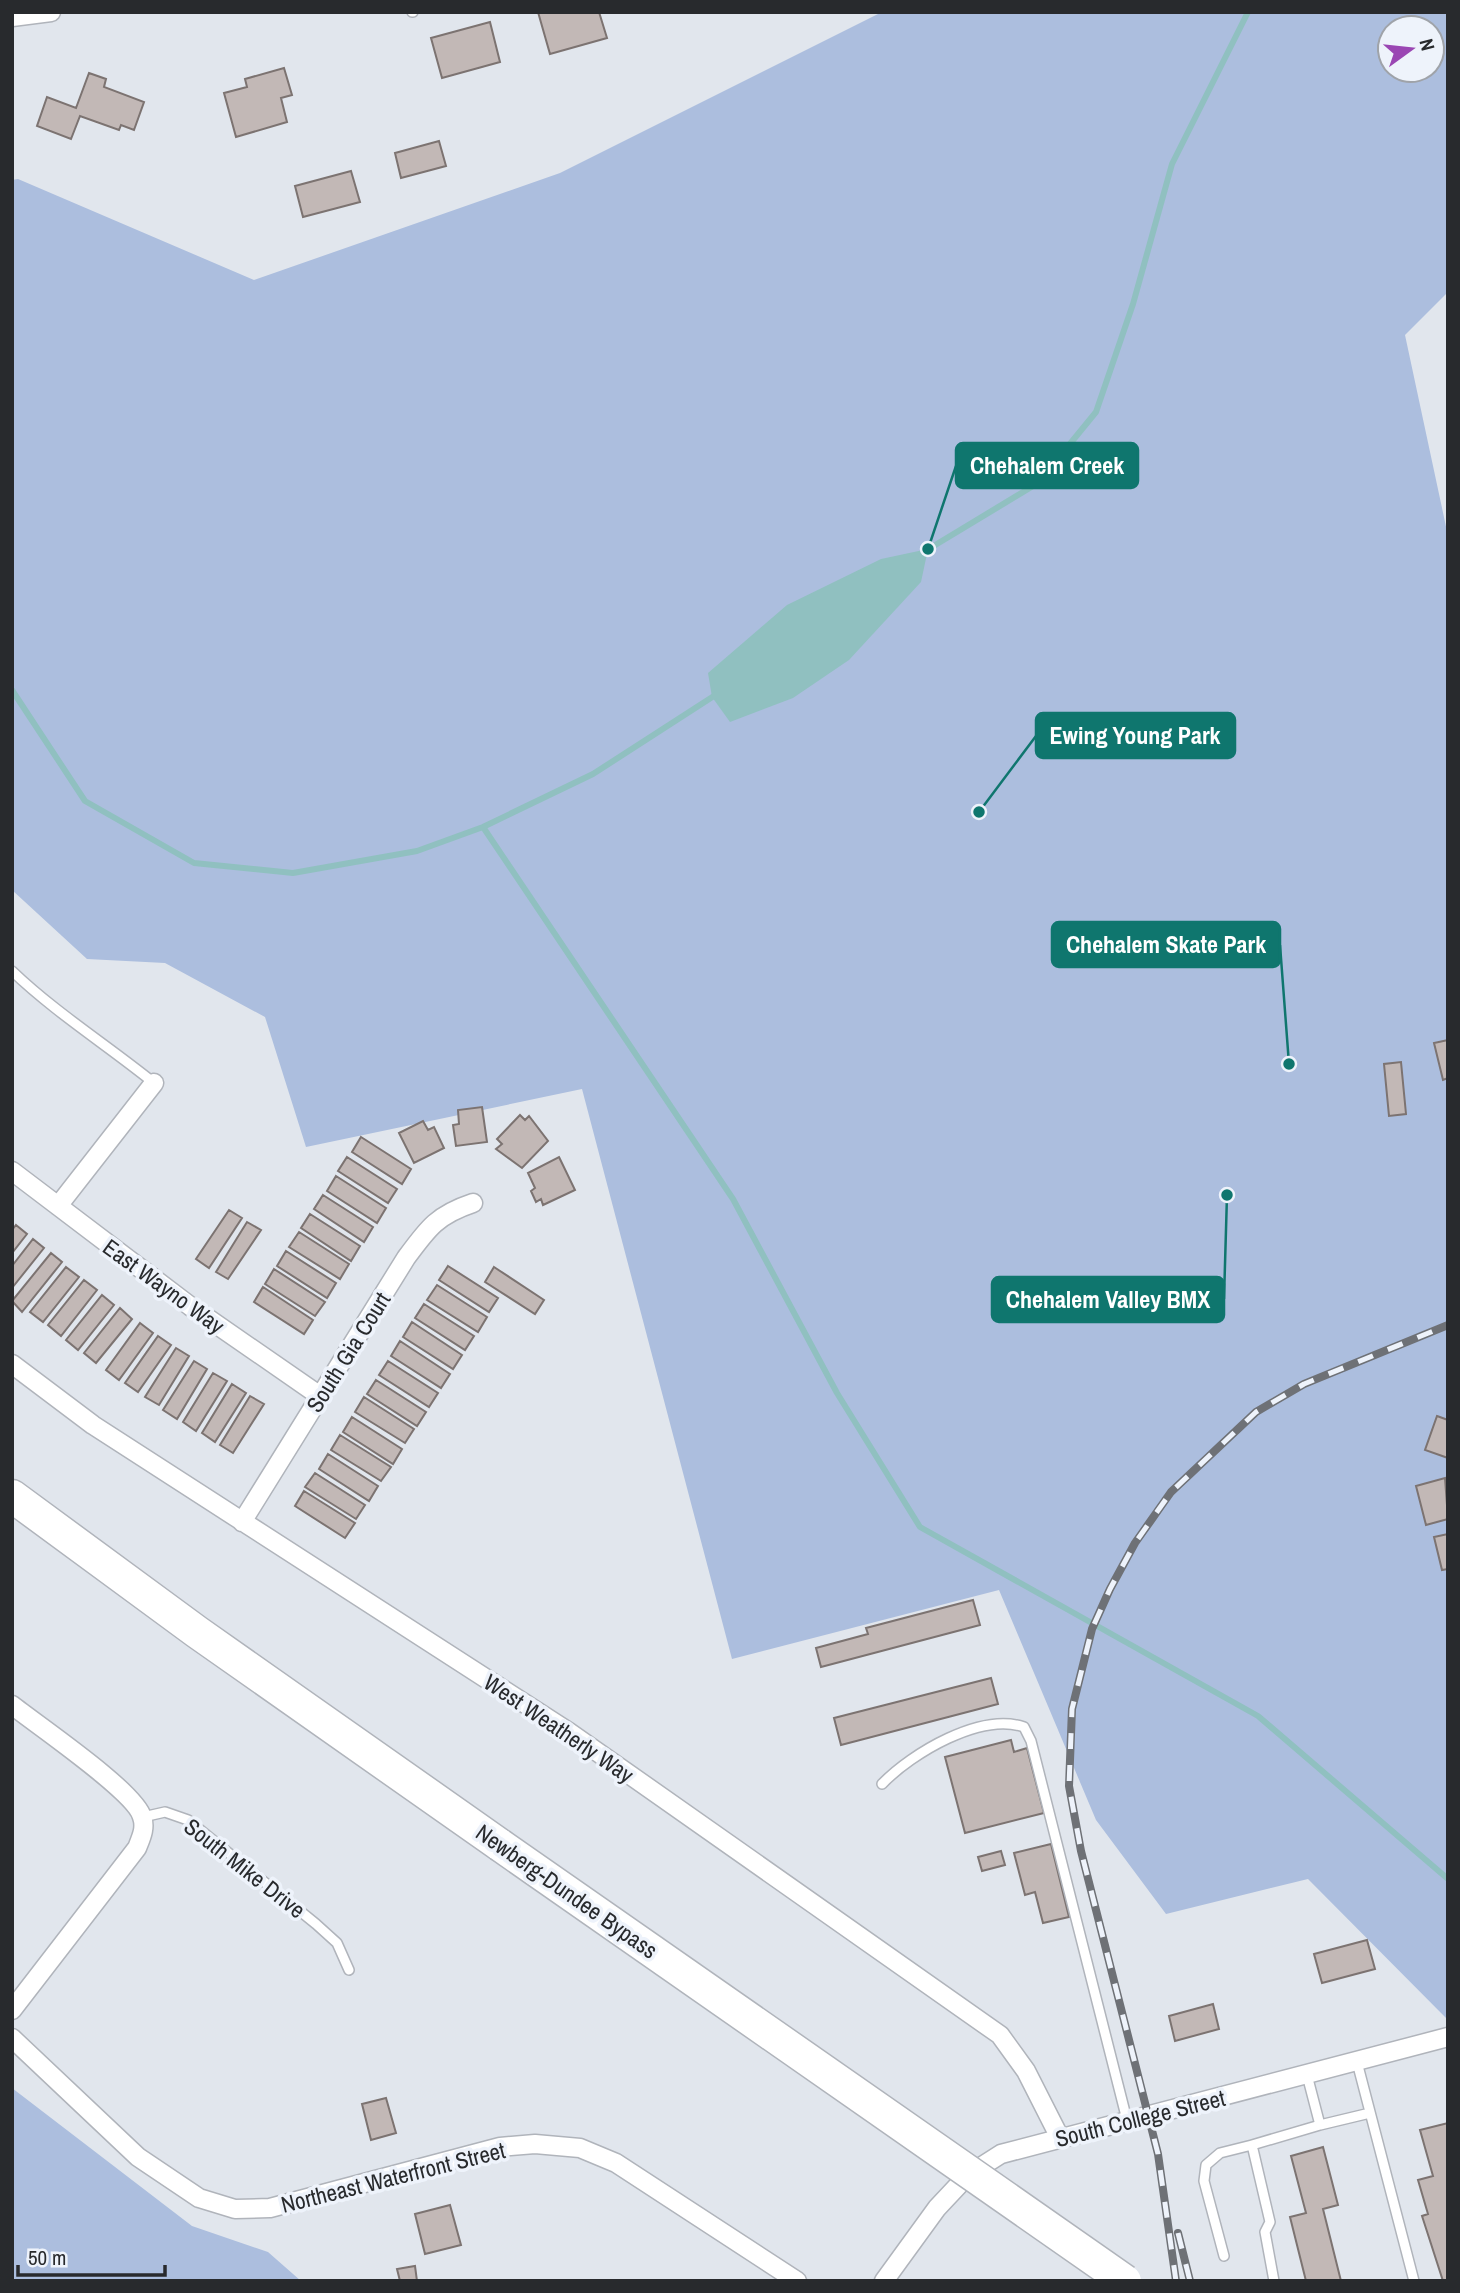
<svg xmlns="http://www.w3.org/2000/svg" width="1460" height="2293" viewBox="0 0 1460 2293" font-family="'Archivo Narrow',sans-serif">
	<style>
		.green { fill: #acbede; fill-rule: evenodd }
		.water { fill: #90c0c0 }
		.lines { fill: none; stroke-linecap: round; stroke-linejoin: round }
		.stream { stroke: #90c0c0; stroke-width: 6 }
		.building { fill: #c2b8b6; stroke: #7c7371; stroke-width: 2 }
		.lane-casing { stroke: #b0b4bb; stroke-width: 12 }
		.street-casing { stroke: #b0b4bb; stroke-width: 21 }
		.highway-casing { stroke: #b0b4bb; stroke-width: 35 }
		.lane { stroke: #fff; stroke-width: 9 }
		.street { stroke: #fff; stroke-width: 18 }
		.highway { stroke: #fff; stroke-width: 32 }
		.rail-casing { stroke: #6e7176; stroke-width: 8 }
		.rail { stroke: #eef3fb; stroke-width: 5; stroke-dasharray: 16; stroke-linecap: butt }
		.highway-bridge-casing { stroke: #b0b4bb; stroke-width: 35; stroke-linecap: butt }
		.highway-bridge { stroke: #fff; stroke-width: 32 }
		.labels { text-anchor: middle; dominant-baseline: central; stroke-width: 7; stroke-linejoin: round; paint-order: stroke }
		.street-label { font-size: 23px; fill: #282a2d; stroke: #eef3fb }
		.leader { fill: none; stroke: #0f766e; stroke-width: 2.5 }
		.callout-dot { fill: #0f766e; stroke: #eef3fb; stroke-width: 2.5 }
		.callout { fill: #0f766e; stroke: #0f766e; stroke-width: 2.5 }
		.callout-label { font-size: 24px; text-anchor: middle; font-weight: bold; fill: #fff }
	</style>
	<rect width="100%" height="100%" fill="#e1e6ed"/>
	<path class="green" d="M882,12H1448V292L1405,335L1448,536V2020L1308,1879L1166,1914L1096,1820L999,1590L732,1659L582,1089L306,1147L265,1017L165,963L87,959L12,890V180L18,179L254,280L560,173ZM1390,28H1432V70H1390Z
		M12,2088L192,2226L268,2252L301,2281H12Z"/>
	<path class="water" d="M928,549L921,582L849,660L793,698L730,722L712,697L708,673L787,605L881,559Z"/>
	<g class="lines">
		<path class="stream" d="M922,553L1038,483L1096,412L1133,304L1172,164L1248,12
			M12,690L85,801L194,863L293,873L417,851L483,827L593,774L717,694
			M483,827L733,1199L837,1393L920,1527L1258,1716L1448,1879"/>
	</g>
	<path class="building" d="M538,12H599L607,38L550,54Z
		M490,22L500,62L442,78L431,38Z
		M284,68L292,95L281,98L287,122L236,137L224,93L247,87L245,79Z
		M89,73L106,79L104,87L144,102L134,130L121,125L119,130L80,116L71,139L37,126L47,97L76,108Z
		M439,141L446,166L401,178L395,153Z
		M351,171L360,202L303,217L295,186Z
		M1448,1040V1078L1443,1080L1434,1043Z
		M1401,1062L1406,1114L1389,1116L1384,1064Z
		M482,1107L487,1142L456,1146L453,1125L459,1124L458,1110Z
		M520,1115L525,1120L529,1116L548,1141L522,1168L496,1149L502,1144L497,1139Z
		M423,1121L428,1130L434,1127L444,1148L414,1163L399,1133Z
		M361,1137L411,1169L402,1184L352,1152Z
		M347,1157L397,1189L388,1203L338,1171Z
		M559,1157L575,1190L543,1205L541,1199L536,1202L531,1191L535,1188L528,1173Z
		M336,1176L386,1208L377,1223L327,1191Z
		M323,1195L373,1227L364,1242L314,1209Z
		M229,1210L242,1218L209,1268L196,1259Z
		M310,1214L360,1246L351,1261L301,1228Z
		M247,1222L261,1230L228,1279L216,1272Z
		M16,1225L27,1234L12,1253V1230Z
		M299,1232L349,1264L340,1279L289,1247Z
		M33,1239L44,1248L12,1288V1266Z
		M286,1251L336,1283L327,1298L277,1266Z
		M51,1253L62,1262L22,1312L12,1301Z
		M448,1266L498,1298L489,1312L439,1280Z
		M66,1267L79,1277L43,1322L30,1312Z
		M494,1267L544,1300L535,1314L485,1282Z
		M274,1269L325,1302L315,1316L265,1284Z
		M84,1280L97,1290L61,1336L48,1325Z
		M437,1285L487,1317L478,1332L427,1300Z
		M263,1287L313,1320L304,1334L254,1302Z
		M102,1295L114,1305L78,1350L66,1340Z
		M424,1304L474,1336L465,1350L415,1318Z
		M120,1308L132,1319L96,1363L84,1353Z
		M412,1322L462,1355L453,1369L403,1337Z
		M140,1323L153,1333L119,1380L106,1370Z
		M158,1336L171,1345L138,1392L125,1383Z
		M400,1341L450,1374L441,1388L391,1356Z
		M176,1348L189,1356L159,1405L145,1397Z
		M194,1361L207,1369L177,1419L163,1410Z
		M388,1361L438,1393L429,1407L379,1375Z
		M213,1373L227,1381L196,1431L183,1422Z
		M376,1380L426,1412L417,1426L367,1394Z
		M232,1384L246,1393L215,1442L202,1433Z
		M250,1396L264,1404L233,1453L220,1445Z
		M364,1397L414,1429L405,1443L355,1412Z
		M1437,1416L1448,1420V1458L1425,1450Z
		M352,1417L402,1449L393,1464L343,1432Z
		M340,1435L391,1467L381,1481L331,1450Z
		M328,1454L378,1486L369,1501L319,1469Z
		M315,1473L365,1505L356,1519L305,1487Z
		M1445,1478L1448,1519L1426,1525L1416,1486Z
		M304,1491L355,1523L345,1538L295,1506Z
		M1448,1534V1569L1442,1570L1434,1537Z
		M973,1600L980,1625L821,1667L816,1648L868,1634L866,1628Z
		M991,1678L998,1704L841,1745L834,1718Z
		M1011,1740L1014,1752L1027,1748L1044,1813L965,1833L945,1757Z
		M1051,1844L1069,1917L1043,1923L1035,1892L1025,1895L1014,1853Z
		M1001,1851L1005,1865L982,1871L978,1857Z
		M1367,1940L1375,1969L1322,1983L1314,1954Z
		M1213,2004L1219,2029L1175,2041L1169,2016Z
		M386,2098L396,2133L371,2140L362,2104Z
		M1448,2123V2281H1443L1422,2216L1428,2214L1418,2180L1433,2176L1420,2130Z
		M1323,2147L1338,2205L1323,2209L1341,2281H1306L1290,2217L1306,2213L1291,2156Z
		M450,2205L461,2245L425,2254L415,2214Z
		M415,2266L417,2281H400L397,2269Z"/>
	<g class="lines">
		<defs>
			<path id="lane" d="M412,12H413
				M12,971C56,1013 107,1045 154,1083
				M882,1784C912,1753 981,1712 1024,1727L1031,1741L1127,2120
				M143,1817L165,1812L188,1820L316,1924L337,1943L349,1970
				M1357,2062L1414,2281
				M1320,2125L1370,2113
				M1224,2256L1204,2181L1206,2165L1220,2153L1252,2145
				M1274,2281L1265,2232L1270,2222L1252,2145L1320,2125L1307,2075"/>
			<path id="street" d="M12,17L51,12
				M12,1171L190,1306L320,1396
				M58,1206L154,1083
				M12,1364L93,1425L569,1732L1000,2035L1026,2071L1060,2138
				M242,1522L406,1258C428,1228 437,1215 473,1203
				M12,1705C37,1725 136,1792 142,1817C146,1828 141,1838 137,1848L12,2010
				M12,2038L138,2157L199,2198L235,2209L270,2208L500,2147L535,2144L580,2148L616,2163L797,2281
				M884,2281L937,2208L968,2175L1001,2154L1448,2037"/>
			<path id="highway" d="M12,1496L197,1632L500,1845"/>
		</defs>
		<use href="#lane" class="lane-casing"/>
		<use href="#street" class="street-casing"/>
		<use href="#highway" class="highway-casing"/>
		<use href="#lane" class="lane"/>
		<use href="#street" class="street"/>
		<use href="#highway" class="highway"/>
		<defs>
			<path id="rail" d="M1178,2233L1190,2281
				M1176,2281L1158,2154L1081,1851L1069,1786L1072,1709L1092,1629L1110,1589L1135,1543L1171,1492L1256,1412L1304,1384L1448,1325"/>
		</defs>
		<use href="#rail" class="rail-casing"/>
		<use href="#rail" class="rail"/>
		<defs>
			<path id="highway-bridge" d="M500,1845L1125,2281"/>
		</defs>
		<use href="#highway-bridge" class="highway-bridge-casing"/>
		<use href="#highway-bridge" class="highway-bridge"/>
	</g>
	<g class="labels">
		<g class="street-label">
			<text transform="translate(164 1286) rotate(36)">East Wayno Way</text>
			<text transform="translate(348 1352) rotate(-58)">South Gia Court</text>
			<text transform="translate(559 1728) rotate(34)">West Weatherly Way</text>
			<text transform="translate(245 1868) rotate(38)">South Mike Drive</text>
			<text transform="translate(567 1891) rotate(35)">Newberg-Dundee Bypass</text>
			<text transform="translate(1140 2118) rotate(-14)">South College Street</text>
			<text transform="translate(393 2177) rotate(-14)">Northeast Waterfront Street</text>
		</g>
	</g>
	<path class="leader" d="M928 549L956 466M979 812L1036 736M1289 1064L1280 945M1227 1195L1224 1299"/>
	<g class="callout-dot">
		<circle cx="928" cy="549" r="7"/>
		<circle cx="979" cy="812" r="7"/>
		<circle cx="1289" cy="1064" r="7"/>
		<circle cx="1227" cy="1195" r="7"/>
	</g>
	<g class="callout">
		<rect x="956" y="443" width="182" height="45" rx="7"/>
		<rect x="1036" y="713" width="199" height="45" rx="7"/>
		<rect x="1052" y="922" width="228" height="45" rx="7"/>
		<rect x="992" y="1277" width="232" height="45" rx="7"/>
	</g>
	<g class="callout-label">
		<text x="1047" y="474">Chehalem Creek</text>
		<text x="1135" y="744">Ewing Young Park</text>
		<text x="1166" y="953">Chehalem Skate Park</text>
		<text x="1108" y="1308">Chehalem Valley BMX</text>
	</g>
	<rect width="1460" height="2293" fill="none" stroke="#282a2d" stroke-width="28"/>
	<g transform="translate(1411 49) rotate(75)"><circle r="33" fill="#eef3fb" stroke="#9fa3a9" stroke-width="2"/>
	<path d="M0-5L12 26L0 18L-12 26Z" fill="#9a46b3"/>
	<text y="-10" font-size="19" font-weight="bold" text-anchor="middle" fill="#282a2d">N</text>
	</g>
	<path d="M18 2265v10h147v-10" fill="none" stroke="#282a2d" stroke-width="3.5"/>
	<text x="28" y="2265" font-size="21" fill="#282a2d" stroke="#eef3fb" stroke-width="5" paint-order="stroke">50 m</text>
</svg>
